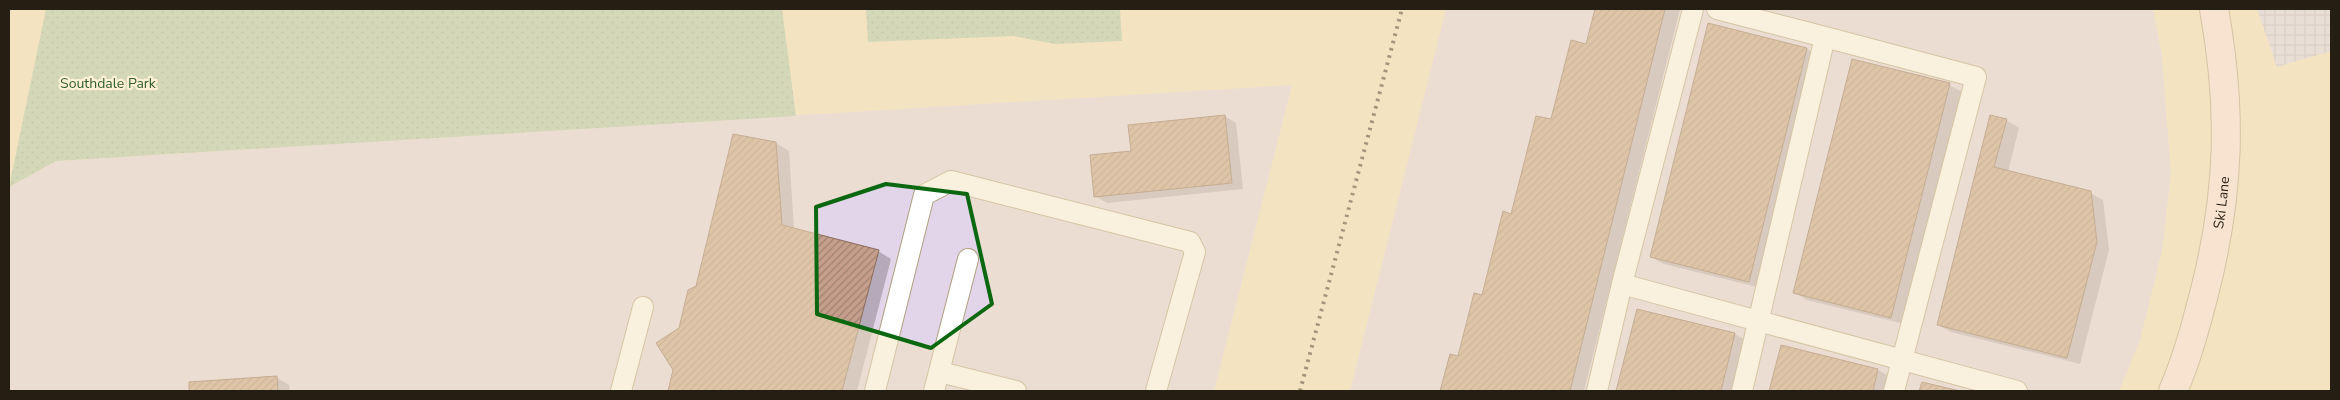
<svg xmlns="http://www.w3.org/2000/svg" width="2340" height="400" viewBox="0 0 2340 400" font-family="'Nunito Sans',sans-serif">
	<style>
		.commercial { fill: #e3d5e9 }
		.industrial { fill: url(#industrial-grid) }
		.green { fill: url(#green-dots) }
		.shadow { fill: #0003 }
		.building { fill: url(#building-hatch); stroke: #8b6b5a }
		.lines { fill: none; stroke-linecap: round; stroke-linejoin: round }
		.lane-casing { stroke: #af9f7f; stroke-width: 22 }
		.secondary-casing { stroke: #af9f7f; stroke-width: 30 }
		.lane { stroke: #fff; stroke-width: 20 }
		.secondary { stroke: #fcdfe2; stroke-width: 28 }
		.rail { stroke: #403728; stroke-width: 4; stroke-dasharray: 2.5 5; stroke-linecap: butt }
		.marked { fill: none; stroke: #0b6811; stroke-width: 4; stroke-linejoin: round }
		.labels { text-anchor: middle; dominant-baseline: central; stroke-width: 4.5; stroke-linejoin: round; paint-order: stroke }
		.park-label { font-size: 14px; fill: #325c31; stroke: #fef1d6 }
		.street-label { font-size: 14px; fill: #251e12; stroke: #fef1d6 }
	</style>
	<defs>
		<pattern id="industrial-grid" width="8" height="8" patternUnits="userSpaceOnUse" patternTransform="scale(1.25)"><rect width="8" height="8" fill="#dbd8ee"/><path d="M0 4h8M4 0v8" fill="none" stroke="#bcb9cb"/></pattern>
		<pattern id="green-dots" width="8" height="8" patternUnits="userSpaceOnUse" patternTransform="scale(1.25)"><rect width="8" height="8" fill="#aec9ad"/><path d="M2 2h.1M6 6h.1" fill="none" stroke="#96ac94" stroke-width="1.8" stroke-linecap="round"/></pattern>
		<pattern id="building-hatch" width="6" height="6" patternUnits="userSpaceOnUse" patternTransform="scale(1.25)"><rect width="6" height="6" fill="#c59f8b"/><path d="M-1 1l2-2M0 6l6-6M5 7l2-2" fill="none" stroke="#a08170"/></pattern>
	</defs>
	<rect width="100%" height="100%" fill="#f4e3c1"/>
	<path class="commercial" d="M1446,9H2153L2162,56L2171,174L2162,251L2140,340L2119,391H1350Z
		M1292,85L1214,391H9V187L56,161Z"/>
	<path class="industrial" d="M2257,9H2331V51L2277,67Z"/>
	<path class="green" d="M46,9H782L796,116L56,161L9,187Z
		M866,9H1120L1122,41L1055,44L1014,36L868,42Z"/>
	<path class="shadow" d="M1596,9H1680L1584,391H1442L1451,356L1459,358L1512,215L1587,45Z
		M1709,25L1807,49L1820,57L1761,288L1664,264L1651,257Z
		M1949,85L1962,92L1904,324L1807,300L1795,293Z
		M1225,116L1236,123L1243,189L1107,203L1095,196L1132,152Z
		M2006,120L2019,128L2008,172L2090,193L2103,200L2109,250L2080,364L1951,332L1938,325Z
		M776,143L789,151L794,230L878,251L891,259L857,391H669L675,370L680,329L697,287Z
		M1638,310L1735,334L1748,342L1735,391H1618Z
		M1782,346L1878,370L1891,377L1887,391H1770Z
		M276,377L289,385L290,391H191L190,384Z"/>
	<path class="building" d="M1595,9H1665L1570,391H1440L1450,354L1458,356L1474,293L1482,295L1503,211L1511,214L1536,116L1551,119L1571,40L1586,44Z
		M1708,23L1807,48L1749,282L1650,257Z
		M1852,59L1950,83L1891,318L1793,293Z
		M1225,115L1232,183L1094,197L1090,155L1131,151L1128,125Z
		M1990,115L2007,119L1994,167L2091,191L2097,242L2067,358L1937,325Z
		M733,134L776,142L782,225L879,250L842,391H668L673,370L656,343L679,328L688,290L696,286Z
		M1637,309L1735,333L1721,391H1616Z
		M1781,345L1878,369L1873,391H1769Z
		M277,376L278,391H189V382Z
		M1922,382L1960,391H1919Z"/>
	<g class="lines">
		<defs>
			<path id="lane" d="M1717,9L1825,37
				M1622,284L1693,9
				M940,372L1016,391
				M621,391L643,307
				M875,391L924,195L951,181L1190,242L1195,252L1156,391
				M934,391L968,259
				M1597,391L1622,284L2017,391
				M1742,391L1825,37L1976,77L1894,391"/>
			<g id="secondary">
				<path id="s1" d="M2173,391C2187,359 2196,325 2205,290C2230,191 2232,109 2214,9"/>
			</g>
		</defs>
		<use href="#lane" class="lane-casing"/>
		<use href="#secondary" class="secondary-casing"/>
		<use href="#lane" class="lane"/>
		<use href="#secondary" class="secondary"/>
		<path class="rail" d="M1300,391L1402,9"/>
	</g>
	<path d="M0 0H2340V400H0ZM886,184L967,194L992,304L931,348L817,314L816,207Z" fill="#f4e3c1" fill-opacity=".55" fill-rule="evenodd"/>
	<path class="marked" d="M886,184L967,194L992,304L931,348L817,314L816,207Z"/>
	<g class="labels">
		<g class="park-label">
			<text x="108" y="83">Southdale Park</text>
		</g>
		<g class="street-label">
			<text stroke="none"><textPath href="#s1" startOffset="195">Ski Lane</textPath></text>
		</g>
	</g>
	<rect width="2340" height="400" fill="none" stroke="#251e12" stroke-width="20"/>
</svg>
